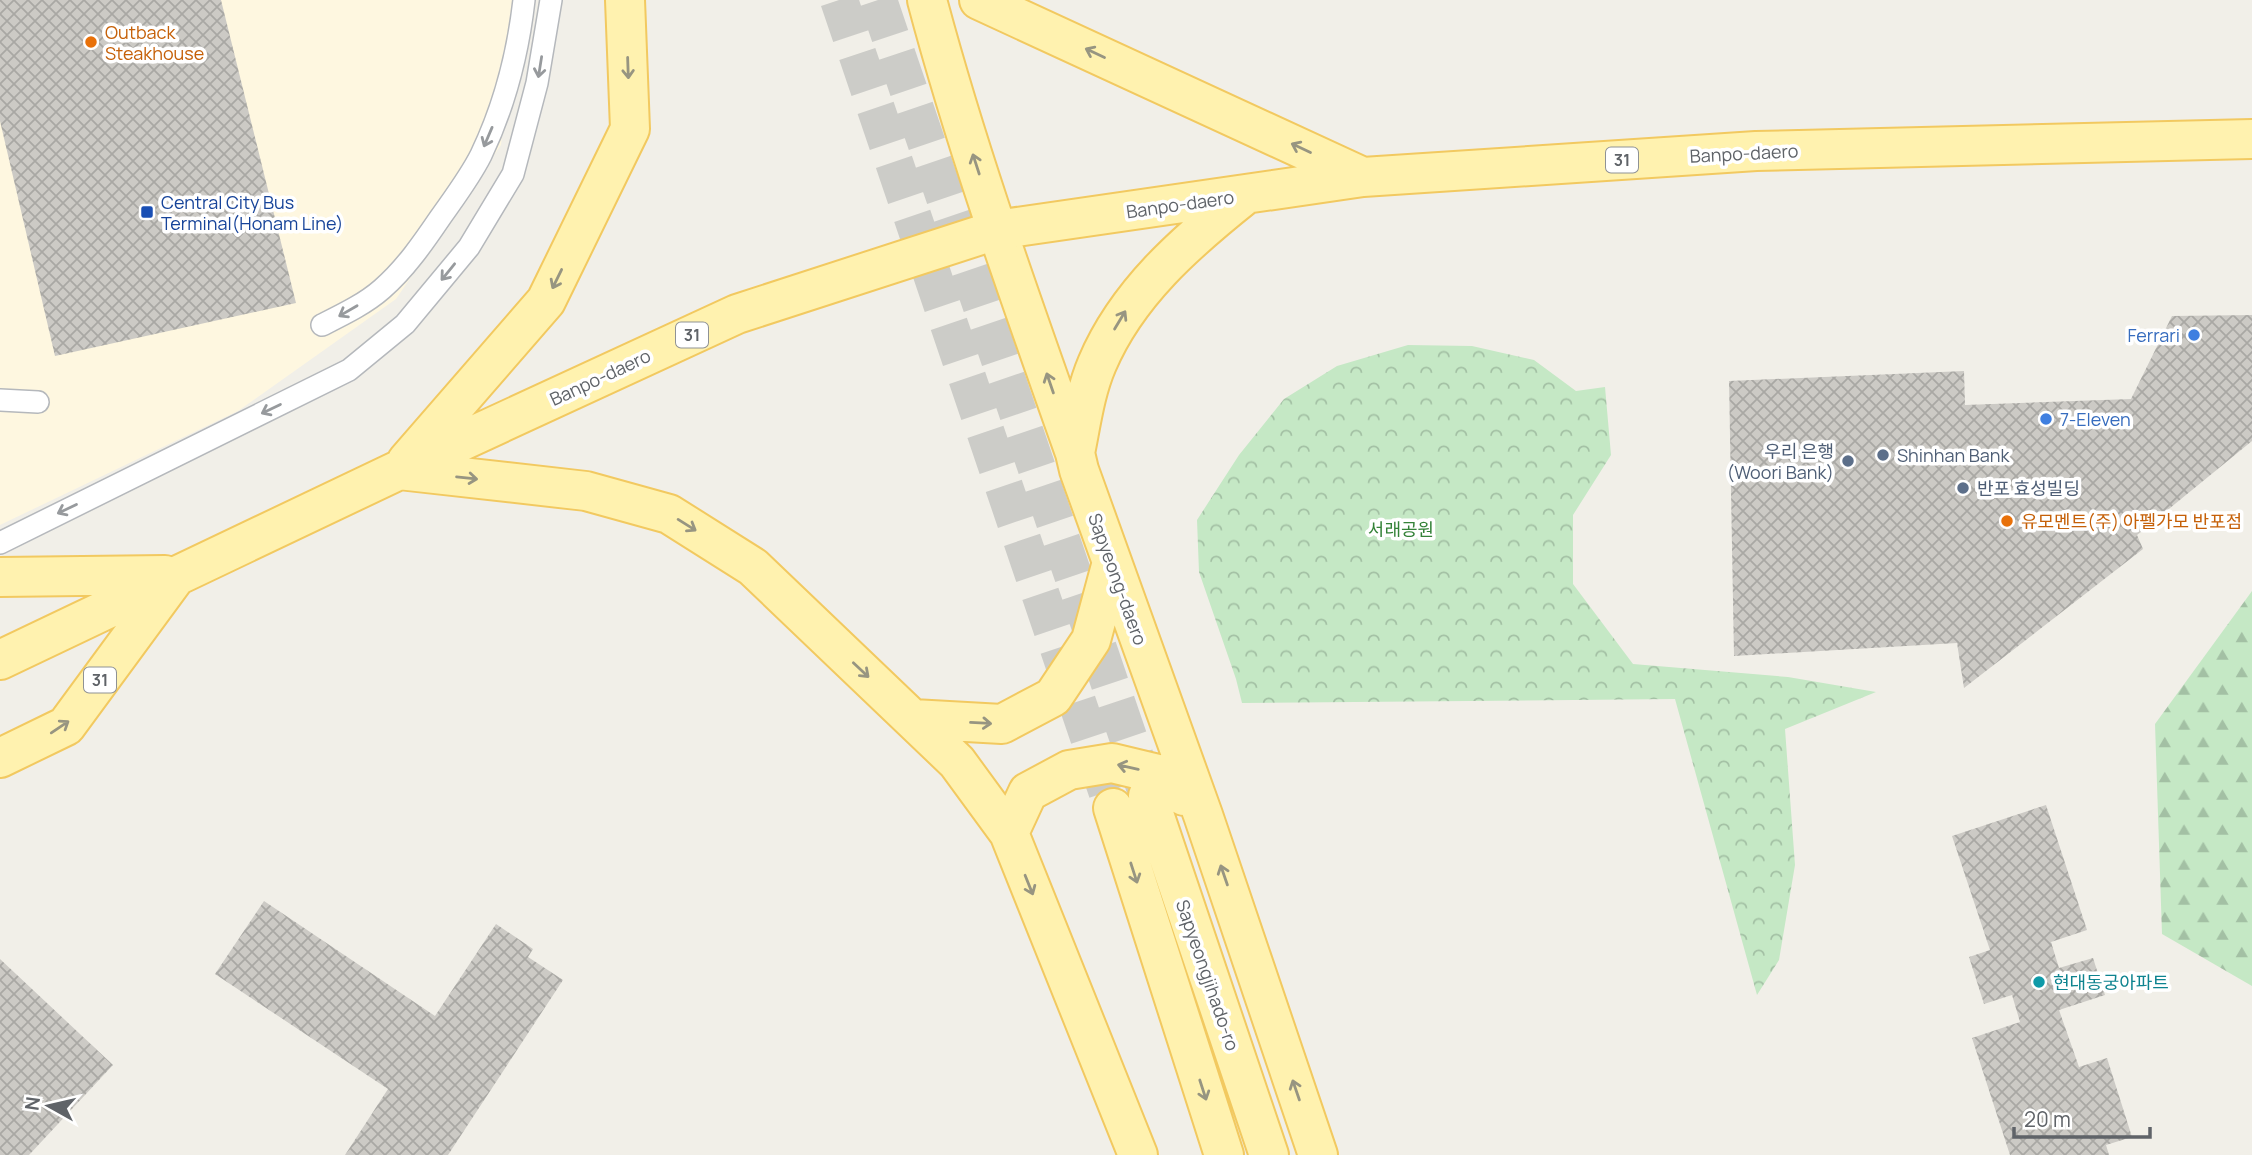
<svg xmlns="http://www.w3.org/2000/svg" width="2252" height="1155" viewBox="0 0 2252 1155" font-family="Manrope,'Noto Sans KR',sans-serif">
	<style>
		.commercial { fill: #fef7e0 }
		.forest { fill: url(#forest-firs) }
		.park { fill: url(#park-crowns) }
		.building { fill: url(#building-cross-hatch) }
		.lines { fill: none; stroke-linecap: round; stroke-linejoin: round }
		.primary-tunnel { stroke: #ccccc8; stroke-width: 38; stroke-dasharray: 38 19; stroke-linecap: butt }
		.service-casing { stroke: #b5b8bc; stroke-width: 24 }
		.primary-casing { stroke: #f2c960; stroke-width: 42 }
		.service { stroke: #fff; stroke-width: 21 }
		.primary { stroke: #fff2af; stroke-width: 38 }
		.oneway { stroke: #979581 }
		.oneway2 { stroke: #979a9d }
		.food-dot { fill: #e8710a; stroke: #fff; stroke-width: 2.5 }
		.transit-dot { fill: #1a4fb4; stroke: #fff; stroke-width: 2.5 }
		.shop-dot { fill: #3f7fe0; stroke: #fff; stroke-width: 2.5 }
		.service-dot { fill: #5c6f8a; stroke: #fff; stroke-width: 2.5 }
		.culture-dot { fill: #0f9aa8; stroke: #fff; stroke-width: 2.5 }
		.labels { text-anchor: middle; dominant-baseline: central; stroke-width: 7; stroke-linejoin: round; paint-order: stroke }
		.shield { fill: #fff; stroke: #8f9295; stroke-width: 2 }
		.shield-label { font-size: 16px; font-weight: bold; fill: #5f6368 }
		.food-label { font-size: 18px; fill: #c56008; stroke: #fff; text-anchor: start }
		.street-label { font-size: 18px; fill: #5f6368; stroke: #fff }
		.transit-label { font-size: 18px; fill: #164399; stroke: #fff; text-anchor: start }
		.shop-label { font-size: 18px; fill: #366cbe; stroke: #fff; text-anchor: end }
		.service-label { font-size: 18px; fill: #4e5e75; stroke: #fff; text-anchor: start }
		.park-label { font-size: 18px; fill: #348238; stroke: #fff }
		.culture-label { font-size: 18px; fill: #0d838f; stroke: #fff; text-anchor: start }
	</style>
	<defs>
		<pattern id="forest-firs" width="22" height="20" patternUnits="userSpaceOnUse" patternTransform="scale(1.75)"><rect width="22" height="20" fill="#c5e8c5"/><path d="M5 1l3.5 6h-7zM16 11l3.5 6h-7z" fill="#a3c0a4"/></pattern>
		<pattern id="park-crowns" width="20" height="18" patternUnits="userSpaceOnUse" patternTransform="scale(1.75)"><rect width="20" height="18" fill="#c5e8c5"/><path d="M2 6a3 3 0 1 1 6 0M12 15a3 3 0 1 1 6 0" fill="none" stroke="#a3c0a4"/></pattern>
		<pattern id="building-cross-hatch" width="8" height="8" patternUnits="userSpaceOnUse" patternTransform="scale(1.75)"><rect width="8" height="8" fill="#cccac5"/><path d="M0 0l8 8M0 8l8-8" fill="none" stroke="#a9a8a4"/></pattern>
	</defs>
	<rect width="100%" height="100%" fill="#f1efe8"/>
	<path class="commercial" d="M0,0H515L501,145L396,299L238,411L0,525Z"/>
	<path class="forest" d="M2252,591V986L2162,934L2155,724Z"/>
	<path class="park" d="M1408,345L1472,346L1534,360L1576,391L1605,387L1611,455L1573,515V584L1633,664L1788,677L1876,692L1785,729L1795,865L1779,960L1757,995L1675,699L1242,703L1236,679L1199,572L1197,520L1239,455L1284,399L1337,366Z"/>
	<path class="building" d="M0,0H221L296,303L55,356L0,121Z
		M2252,315V441L2137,535L2143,549L1964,688L1957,643L1734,656L1729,381L1964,371L1965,405L2131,399L2172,316Z
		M2046,805L2087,930L2051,942L2059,968L2093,958L2105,995L2059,1010L2079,1067L2107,1058L2132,1137L2106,1145L2109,1155H2010L1972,1038L2020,1022L2012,995L1984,1004L1969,957L1990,950L1952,836Z
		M264,901L435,1016L496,924L533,949L528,957L563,980L448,1155H345L388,1089L215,974Z
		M0,959L113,1065L29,1155H0Z"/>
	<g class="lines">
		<path class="primary-tunnel" d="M839,0L1113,808
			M878,0L1148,796"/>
		<defs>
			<path id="service" d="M322,325C342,315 365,304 382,289C405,269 423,243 440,218C454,198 470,177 481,155C504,107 518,53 524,0
				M0,400L38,402
				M0,543L349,370L405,324L469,247L513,174L537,83L551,0"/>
			<path id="primary" d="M927,0C968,154 1022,303 1075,453L1079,470L1203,815L1318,1155
				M979,0L1363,177
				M1075,453C1081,424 1085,392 1097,364C1127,293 1186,242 1245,195
				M407,461L546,301L630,129L625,0
				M399,470L586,491L669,514L753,567L957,762L1009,833L1138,1155
				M0,577L165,575
				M0,660L399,470L737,314L996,230L1363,177L1756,151L2252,139
				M913,719L1002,724L1053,697L1091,640L1112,562
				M0,758L66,726L174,579
				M1148,796L1269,1155
				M1113,808L1224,1155
				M1009,833L1028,792L1069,770L1112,763L1162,775L1184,796"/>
		</defs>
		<use href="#service" class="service-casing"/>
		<use href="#primary" class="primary-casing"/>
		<use href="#service" class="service"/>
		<use href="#primary" class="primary"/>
	</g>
	<defs><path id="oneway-shaft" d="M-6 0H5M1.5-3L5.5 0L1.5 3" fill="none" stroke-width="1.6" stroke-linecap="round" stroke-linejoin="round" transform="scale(1.75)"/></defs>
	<g class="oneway">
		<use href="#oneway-shaft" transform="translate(1095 53) rotate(-155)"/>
		<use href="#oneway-shaft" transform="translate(628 68) rotate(88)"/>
		<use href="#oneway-shaft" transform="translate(1301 148) rotate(-155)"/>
		<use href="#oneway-shaft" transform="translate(976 164) rotate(-108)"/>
		<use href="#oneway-shaft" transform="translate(557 279) rotate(116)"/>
		<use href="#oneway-shaft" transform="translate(1120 320) rotate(-59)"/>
		<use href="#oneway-shaft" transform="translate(1050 383) rotate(-109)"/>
		<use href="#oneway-shaft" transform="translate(467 478) rotate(6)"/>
		<use href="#oneway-shaft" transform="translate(687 525) rotate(32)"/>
		<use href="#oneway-shaft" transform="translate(861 670) rotate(43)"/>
		<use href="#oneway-shaft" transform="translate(981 723) rotate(3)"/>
		<use href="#oneway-shaft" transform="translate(60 727) rotate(-34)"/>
		<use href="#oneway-shaft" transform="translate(1128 767) rotate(-167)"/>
		<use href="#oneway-shaft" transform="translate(1134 873) rotate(72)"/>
		<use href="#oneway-shaft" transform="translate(1224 875) rotate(-109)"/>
		<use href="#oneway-shaft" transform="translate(1029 885) rotate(68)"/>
		<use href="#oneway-shaft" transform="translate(1203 1090) rotate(72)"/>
		<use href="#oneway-shaft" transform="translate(1296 1090) rotate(-109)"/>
	</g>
	<g class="oneway2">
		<use href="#oneway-shaft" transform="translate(540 67) rotate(99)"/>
		<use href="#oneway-shaft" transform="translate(488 137) rotate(113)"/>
		<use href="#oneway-shaft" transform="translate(448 272) rotate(129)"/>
		<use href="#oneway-shaft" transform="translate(348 311) rotate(150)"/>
		<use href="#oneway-shaft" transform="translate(271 409) rotate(154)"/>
		<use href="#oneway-shaft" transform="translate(67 509) rotate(154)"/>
	</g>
	<g class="food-dot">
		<circle cx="91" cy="42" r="7"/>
		<circle cx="2007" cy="521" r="7"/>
	</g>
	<rect class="transit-dot" x="140" y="205" width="14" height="14" rx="3.5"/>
	<g class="shop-dot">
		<circle cx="2194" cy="335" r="7"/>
		<circle cx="2046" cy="419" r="7"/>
	</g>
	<g class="service-dot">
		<circle cx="1883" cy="455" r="7"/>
		<circle cx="1848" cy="461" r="7"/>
		<circle cx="1963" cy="488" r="7"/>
	</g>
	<circle class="culture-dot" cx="2039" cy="982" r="7"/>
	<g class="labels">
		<g class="shield">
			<rect x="1606" y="147.5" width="32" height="25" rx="5"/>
			<rect x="676" y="322.5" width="32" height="25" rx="5"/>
			<rect x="84" y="667.5" width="32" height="25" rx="5"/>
		</g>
		<g class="shield-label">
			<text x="1622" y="160">31</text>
			<text x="692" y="335">31</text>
			<text x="100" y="680">31</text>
		</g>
		<g class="food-label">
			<text x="105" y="32">Outback<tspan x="105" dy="21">Steakhouse</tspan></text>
			<text x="2021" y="521">유모멘트(주) 아펠가모 반포점</text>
		</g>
		<g class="street-label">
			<text transform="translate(1744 153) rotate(-3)">Banpo-daero</text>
			<text transform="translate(1180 204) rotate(-8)">Banpo-daero</text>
			<text transform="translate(600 377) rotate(-25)">Banpo-daero</text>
			<text transform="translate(1118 579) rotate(70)">Sapyeong-daero</text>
			<text transform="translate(1208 975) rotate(71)">Sapyeongjihado-ro</text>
		</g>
		<g class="transit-label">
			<text x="161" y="202">Central City Bus<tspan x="161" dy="21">Terminal(Honam Line)</tspan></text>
		</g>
		<g class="shop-label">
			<text x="2180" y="335">Ferrari</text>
			<text x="2060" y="419" text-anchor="start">7-Eleven</text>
		</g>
		<g class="service-label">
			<text x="1834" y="451" text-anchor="end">우리 은행<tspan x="1834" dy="21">(Woori Bank)</tspan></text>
			<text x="1897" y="455">Shinhan Bank</text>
			<text x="1977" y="488">반포 효성빌딩</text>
		</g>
		<g class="park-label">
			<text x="1401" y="529">서래공원</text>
		</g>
		<g class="culture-label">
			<text x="2053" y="982">현대동궁아파트</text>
		</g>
	</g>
	<g transform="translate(49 1106) rotate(278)" stroke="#ffffff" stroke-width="5" paint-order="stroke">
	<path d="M0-5L12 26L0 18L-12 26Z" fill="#5f6368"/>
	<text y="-10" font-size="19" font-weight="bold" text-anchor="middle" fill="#5f6368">N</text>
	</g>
	<path d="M2014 1127v10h136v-10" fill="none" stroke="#5f6368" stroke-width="3.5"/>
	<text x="2024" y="1127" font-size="21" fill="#5f6368" stroke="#ffffff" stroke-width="5" paint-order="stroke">20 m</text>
</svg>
